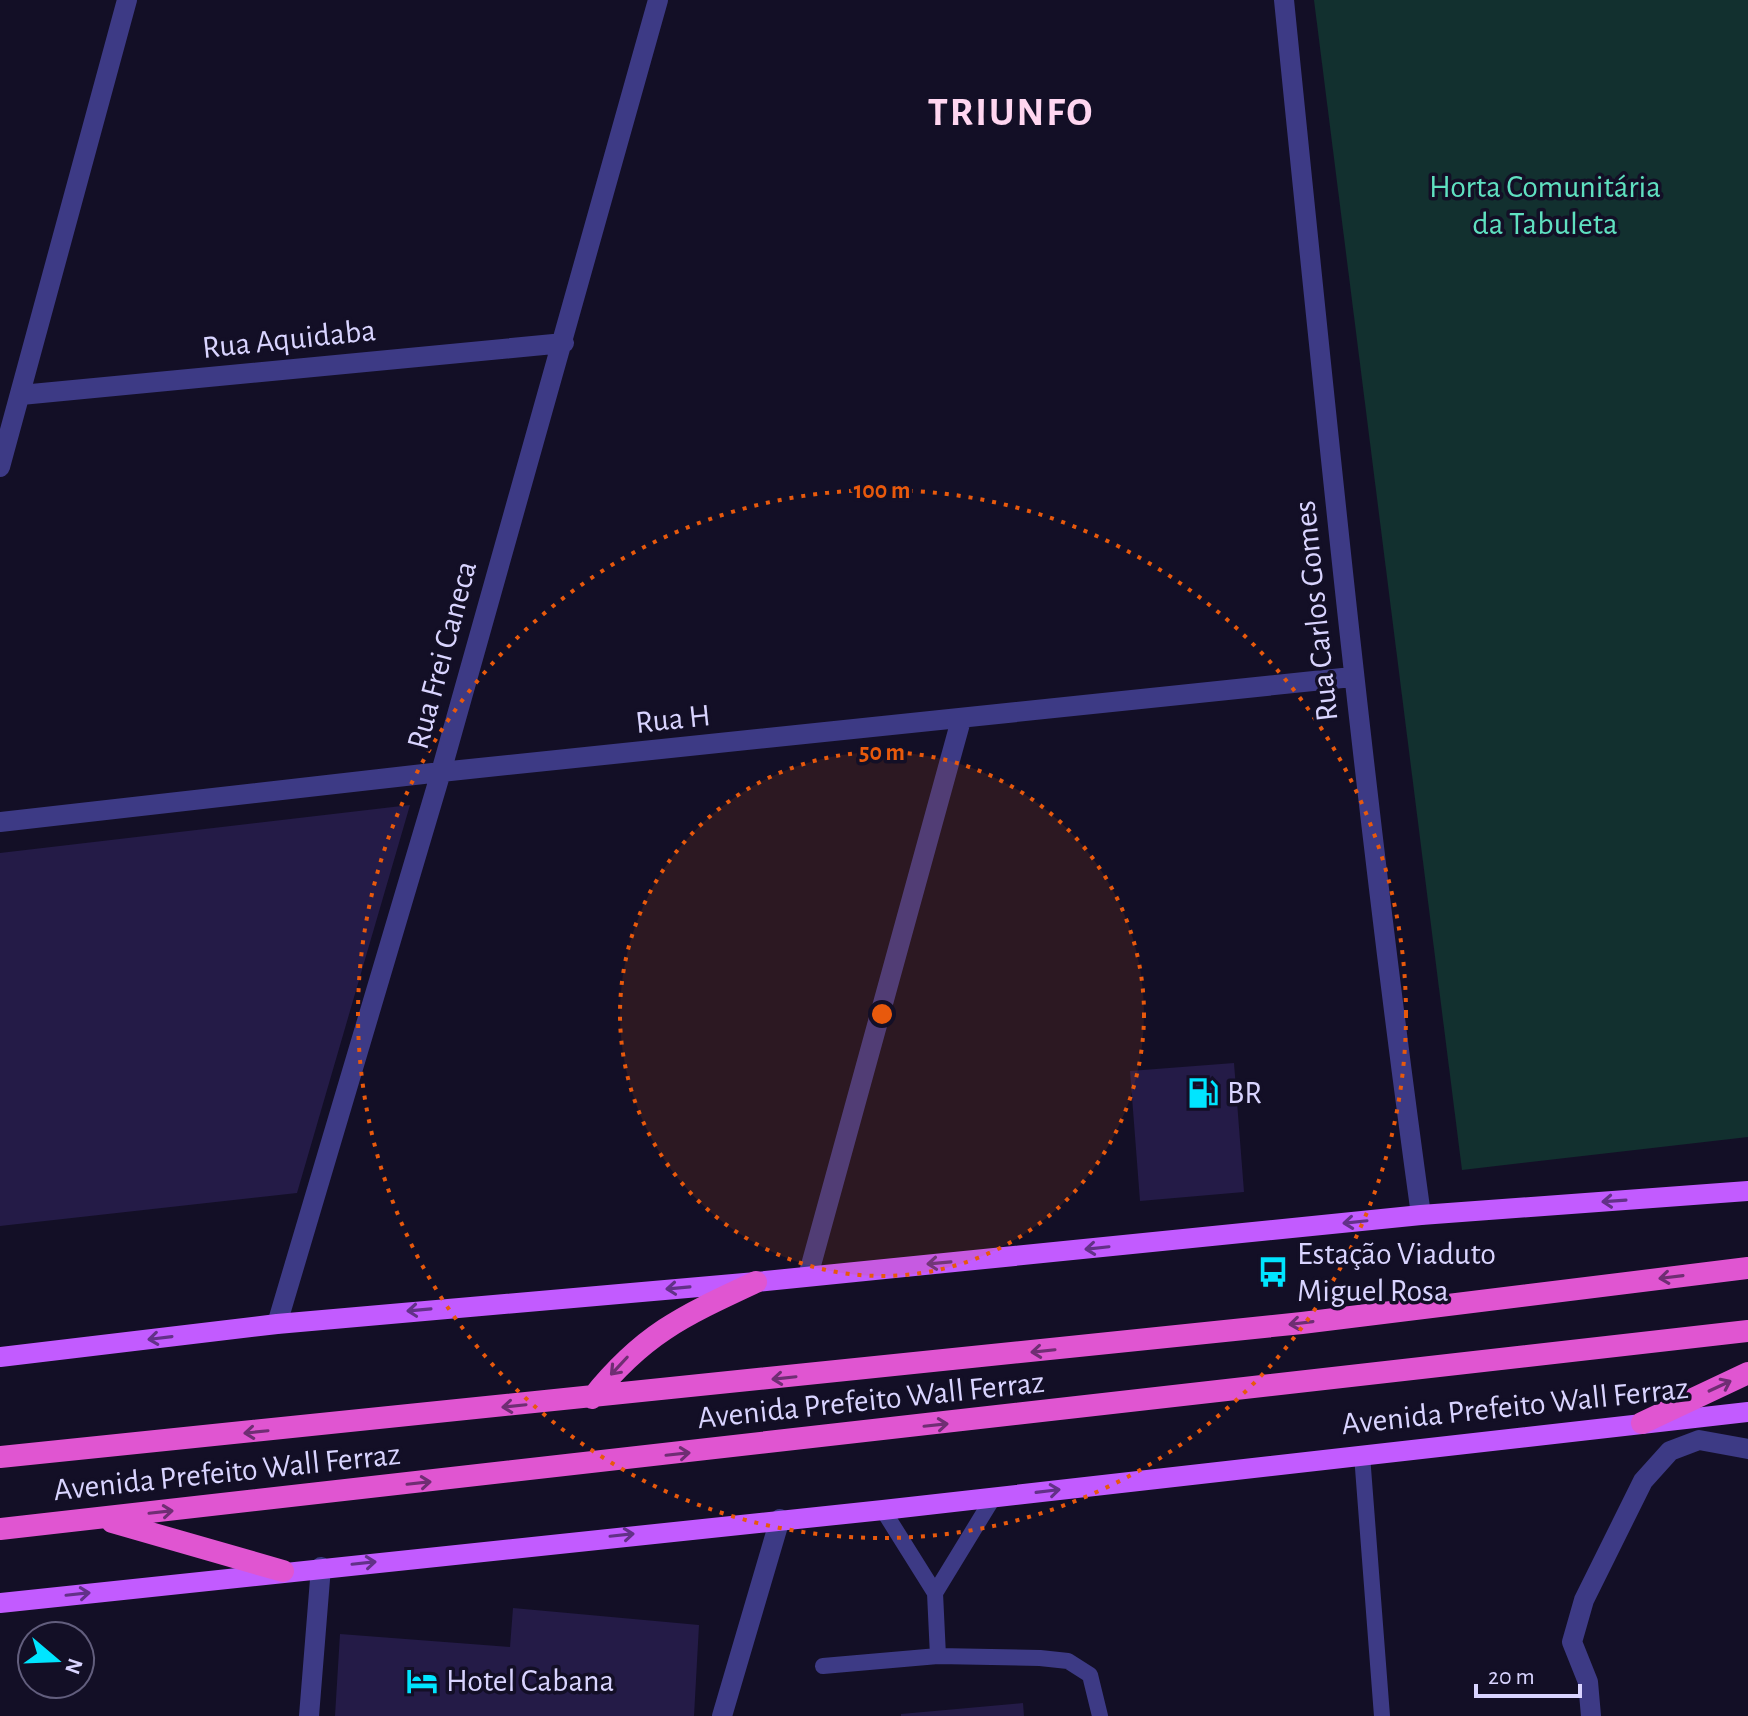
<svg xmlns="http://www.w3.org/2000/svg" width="1748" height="1716" viewBox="0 0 1748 1716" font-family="'Alegreya Sans',sans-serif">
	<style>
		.green { fill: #12302f }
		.building { fill: #241b47 }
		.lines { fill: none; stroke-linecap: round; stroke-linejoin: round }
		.service { stroke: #3d3a85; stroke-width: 16 }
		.minor { stroke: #3d3a85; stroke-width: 20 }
		.primary { stroke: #c25bff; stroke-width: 20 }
		.trunk { stroke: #e055d1; stroke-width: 22 }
		.oneway { stroke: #623188 }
		.oneway2 { stroke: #6f2e73 }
		.ring { fill: none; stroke: #e8590c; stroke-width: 4; stroke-dasharray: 4 8 }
		.labels { text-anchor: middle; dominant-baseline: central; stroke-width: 7; stroke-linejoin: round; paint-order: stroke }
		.park-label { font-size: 32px; fill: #5fe0c0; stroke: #130f26 }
		.street-label { font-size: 32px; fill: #d9d4ff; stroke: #130f26 }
		.poi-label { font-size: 32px; fill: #d9d4ff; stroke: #130f26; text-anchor: start }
		.district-label { font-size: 40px; font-weight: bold; letter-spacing: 2px; fill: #ffd6f0; stroke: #130f26 }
		.centre { fill: #e8590c; stroke: #130f26; stroke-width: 4 }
		.ring-label { font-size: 24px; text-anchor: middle; font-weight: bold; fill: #e8590c; stroke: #130f26; stroke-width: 7; stroke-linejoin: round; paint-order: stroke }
	</style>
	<rect width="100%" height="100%" fill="#130f26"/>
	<path class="green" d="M1314,0H1748V1137L1462,1170Z"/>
	<path class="building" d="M410,805L297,1193L0,1226V853Z
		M1234,1063L1244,1192L1140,1201L1130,1071Z
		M513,1608L699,1625L694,1716H335L340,1634L510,1647Z
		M1023,1703L1024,1716H901V1714Z"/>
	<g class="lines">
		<path class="service" d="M1362,1455L1382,1716
			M883,1510L935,1593L938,1656
			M935,1593L993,1498
			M823,1666L938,1656L1040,1658L1068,1661L1090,1675L1100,1716"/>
		<path class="minor" d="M1284,0C1325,406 1365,811 1421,1215
			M21,395L564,343
			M0,467L127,0
			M0,822L441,772L1352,677
			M808,1276L961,720
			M277,1324L441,772L658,0
			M309,1716L321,1567
			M722,1716L780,1519
			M1591,1716L1588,1682L1572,1642L1584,1600L1643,1481L1670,1451L1699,1440L1748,1449"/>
		<path class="primary" d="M0,1357L277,1324L756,1282L1421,1215L1748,1191
			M0,1603L883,1510L1748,1412"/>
		<path class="trunk" d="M592,1398C643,1334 683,1316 756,1282
			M1642,1423L1748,1373
			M0,1457L1302,1323L1748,1268
			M112,1522L283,1571
			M0,1529L1748,1331"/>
	</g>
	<defs><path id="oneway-shaft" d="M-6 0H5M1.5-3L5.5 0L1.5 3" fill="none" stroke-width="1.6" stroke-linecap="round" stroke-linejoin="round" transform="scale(2)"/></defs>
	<g class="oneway">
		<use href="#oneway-shaft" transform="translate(1614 1201) rotate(176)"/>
		<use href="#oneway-shaft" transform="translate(1355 1222) rotate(174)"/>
		<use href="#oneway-shaft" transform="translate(1097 1248) rotate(174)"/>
		<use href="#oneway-shaft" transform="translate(939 1263) rotate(175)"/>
		<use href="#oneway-shaft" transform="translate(678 1288) rotate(175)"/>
		<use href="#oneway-shaft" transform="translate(419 1310) rotate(175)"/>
		<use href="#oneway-shaft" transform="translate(160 1338) rotate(173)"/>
		<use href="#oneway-shaft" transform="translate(1048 1491) rotate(-7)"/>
		<use href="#oneway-shaft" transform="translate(622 1535) rotate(-6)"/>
		<use href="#oneway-shaft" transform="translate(364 1563) rotate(-6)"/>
		<use href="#oneway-shaft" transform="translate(78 1594) rotate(-6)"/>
	</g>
	<g class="oneway2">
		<use href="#oneway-shaft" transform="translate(1671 1277) rotate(173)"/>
		<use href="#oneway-shaft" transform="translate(1301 1323) rotate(173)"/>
		<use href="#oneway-shaft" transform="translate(1043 1351) rotate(174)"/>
		<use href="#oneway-shaft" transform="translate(619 1366) rotate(133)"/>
		<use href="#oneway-shaft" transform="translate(784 1378) rotate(174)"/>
		<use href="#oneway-shaft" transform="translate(1720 1386) rotate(-25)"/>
		<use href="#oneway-shaft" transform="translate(514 1406) rotate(174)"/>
		<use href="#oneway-shaft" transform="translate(936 1425) rotate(-6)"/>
		<use href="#oneway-shaft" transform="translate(256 1432) rotate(174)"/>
		<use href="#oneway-shaft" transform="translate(678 1454) rotate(-6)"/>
		<use href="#oneway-shaft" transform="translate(419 1483) rotate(-6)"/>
		<use href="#oneway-shaft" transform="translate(161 1512) rotate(-6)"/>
	</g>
	<circle cx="882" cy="1014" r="262" fill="#e8590c" fill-opacity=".12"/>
	<g class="ring">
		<circle cx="882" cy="1014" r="262"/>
		<circle cx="882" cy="1014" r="524"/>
	</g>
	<defs>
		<symbol id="fuel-bare" viewBox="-9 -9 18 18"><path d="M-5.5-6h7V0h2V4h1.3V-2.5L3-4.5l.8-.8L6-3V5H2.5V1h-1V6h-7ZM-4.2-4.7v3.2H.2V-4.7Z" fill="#00e5ff" stroke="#130f26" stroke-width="2.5" paint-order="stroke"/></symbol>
		<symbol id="bus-bare" viewBox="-9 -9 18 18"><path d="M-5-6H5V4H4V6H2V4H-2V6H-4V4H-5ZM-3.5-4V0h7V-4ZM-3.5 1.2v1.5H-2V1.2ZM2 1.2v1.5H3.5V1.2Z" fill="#00e5ff" stroke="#130f26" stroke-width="2.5" paint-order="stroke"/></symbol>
		<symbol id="hotel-bare" viewBox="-9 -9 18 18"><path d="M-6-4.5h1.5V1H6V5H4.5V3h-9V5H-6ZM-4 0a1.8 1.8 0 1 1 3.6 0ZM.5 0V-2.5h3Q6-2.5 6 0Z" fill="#00e5ff" stroke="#130f26" stroke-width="2.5" paint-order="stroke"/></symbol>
	</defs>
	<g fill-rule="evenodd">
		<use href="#fuel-bare" x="1181" y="1071" width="44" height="44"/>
		<use href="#bus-bare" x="1251" y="1250" width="44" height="44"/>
		<use href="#hotel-bare" x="400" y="1659" width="44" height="44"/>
	</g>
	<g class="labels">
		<g class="park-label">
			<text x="1545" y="187">Horta Comunitária<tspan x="1545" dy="37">da Tabuleta</tspan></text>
		</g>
		<g class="street-label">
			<text transform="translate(289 339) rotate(-6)">Rua Aquidaba</text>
			<text transform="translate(1316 611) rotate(-96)">Rua Carlos Gomes</text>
			<text transform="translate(442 655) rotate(-75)">Rua Frei Caneca</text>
			<text transform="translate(673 719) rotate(-6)">Rua H</text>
			<text transform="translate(871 1400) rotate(-6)">Avenida Prefeito Wall Ferraz</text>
			<text transform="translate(1515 1406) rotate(-6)">Avenida Prefeito Wall Ferraz</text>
			<text transform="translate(227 1472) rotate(-6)">Avenida Prefeito Wall Ferraz</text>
		</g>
		<g class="poi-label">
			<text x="1227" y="1093">BR</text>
			<text x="1297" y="1254">Estação Viaduto<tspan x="1297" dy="37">Miguel Rosa</tspan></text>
			<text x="446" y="1681">Hotel Cabana</text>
		</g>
		<g class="district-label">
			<text x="1011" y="113">TRIUNFO</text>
		</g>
	</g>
	<circle cx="882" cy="1014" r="12" class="centre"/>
	<g class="ring-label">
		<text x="882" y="498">100 m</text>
		<text x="882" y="760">50 m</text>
	</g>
	<g transform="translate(56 1660) rotate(109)"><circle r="38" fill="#130f26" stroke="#625e7d" stroke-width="2"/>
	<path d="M0-6L14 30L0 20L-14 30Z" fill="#00e5ff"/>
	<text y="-12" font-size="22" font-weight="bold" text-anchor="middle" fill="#d9d4ff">N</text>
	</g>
	<path d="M1476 1684v12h104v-12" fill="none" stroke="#d9d4ff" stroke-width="4"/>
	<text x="1488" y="1684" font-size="24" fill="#d9d4ff" stroke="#130f26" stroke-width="6" paint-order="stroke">20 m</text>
</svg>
